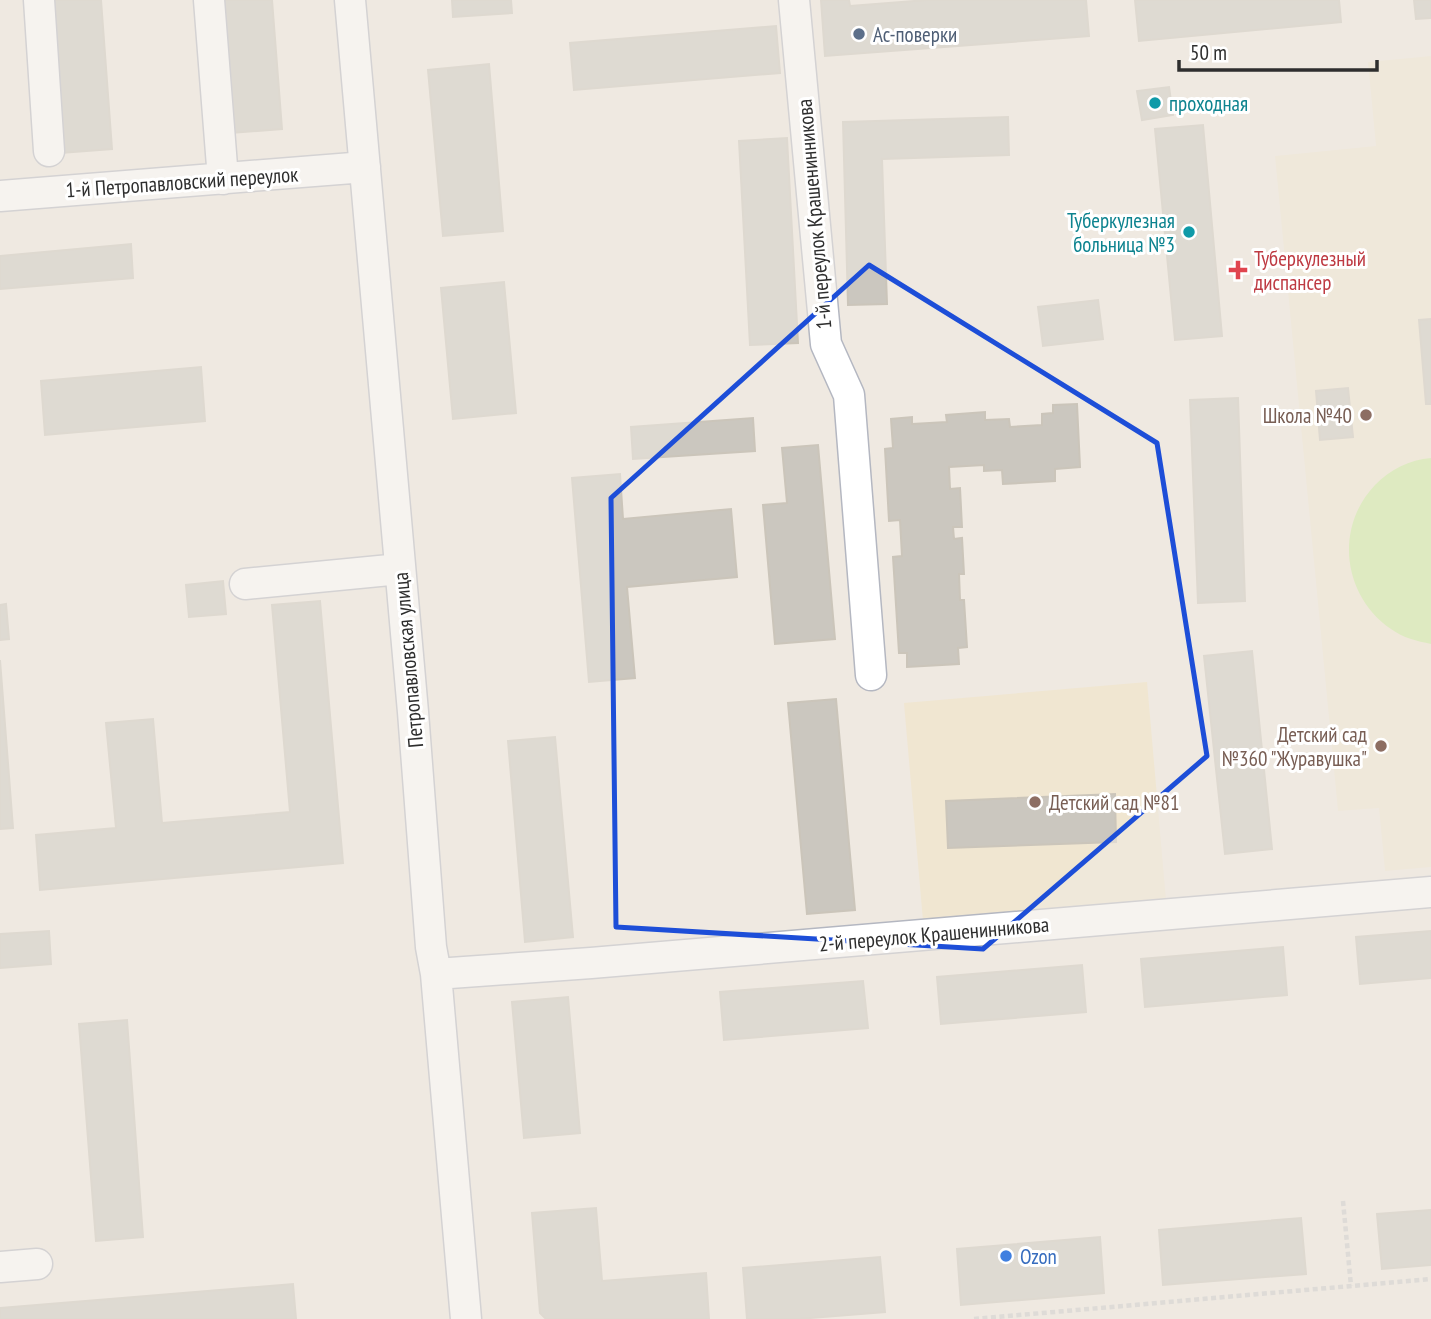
<svg xmlns="http://www.w3.org/2000/svg" width="1431" height="1319" viewBox="0 0 1431 1319" font-family="'PT Sans Narrow',sans-serif">
	<style>
		.education { fill: #f0e6d1 }
		.pitch { fill: #c9ec9a }
		.building { fill: #cbc7bf; stroke: #cbc5ba; stroke-width: 2 }
		.lines { fill: none; stroke-linecap: round; stroke-linejoin: round }
		.minor-casing { stroke: #b4b7c1; stroke-width: 33 }
		.path { stroke: #c9c9c9; stroke-width: 4.5; stroke-dasharray: 5 3.5; stroke-linecap: butt }
		.minor { stroke: #fff; stroke-width: 30 }
		.marked { fill: none; stroke: #1d4ed8; stroke-width: 5; stroke-linejoin: round }
		.service-dot { fill: #5c6f8a; stroke: #fff; stroke-width: 2.5 }
		.culture-dot { fill: #0f9aa8; stroke: #fff; stroke-width: 2.5 }
		.health-dot { fill: #e0444e; stroke: #fff; stroke-width: 2.5 }
		.education-dot { fill: #8d6e63; stroke: #fff; stroke-width: 2.5 }
		.shop-dot { fill: #3f7fe0; stroke: #fff; stroke-width: 2.5 }
		.labels { text-anchor: middle; dominant-baseline: central; stroke-width: 6; stroke-linejoin: round; paint-order: stroke }
		.service-label { font-size: 21px; fill: #4e5e75; stroke: #fff; text-anchor: start }
		.culture-label { font-size: 21px; fill: #0d838f; stroke: #fff; text-anchor: start }
		.street-label { font-size: 21px; fill: #2e2e2e; stroke: #fff }
		.health-label { font-size: 21px; fill: #be3a42; stroke: #fff; text-anchor: start }
		.education-label { font-size: 21px; fill: #785e54; stroke: #fff; text-anchor: end }
		.shop-label { font-size: 21px; fill: #366cbe; stroke: #fff; text-anchor: start }
	</style>
	<rect width="100%" height="100%" fill="#efe9e1"/>
	<path class="education" d="M1431,56V867L1385,871L1379,808L1338,811L1275,156L1376,146L1368,62Z
		M1147,682L1166,900L923,921L904,703Z"/>
	<path class="pitch" d="M1431,458V644C1417,641 1403,638 1391,629C1343,596 1334,528 1375,485C1391,469 1409,460 1431,458Z"/>
	<path class="building" d="M49,0H101L112,149L61,153Z
		M221,0H272L282,129L231,133Z
		M452,0H511L512,13L453,17Z
		M821,0H849L850,6L927,0H1086L1089,36L825,56Z
		M1135,0H1339L1341,22L1139,41Z
		M1414,0H1431V18L1416,19Z
		M776,26L780,73L574,90L570,43Z
		M489,64L503,231L443,236L428,70Z
		M1169,87L1173,115L1142,120L1137,91Z
		M1008,117L1009,155L882,159L887,304L848,305L843,122Z
		M1203,125L1222,336L1175,340L1155,129Z
		M787,138L798,343L750,345L739,141Z
		M131,244L133,278L0,289V256Z
		M504,282L516,413L453,419L441,288Z
		M1098,300L1103,339L1043,346L1038,307Z
		M1431,319V404H1426L1419,320Z
		M201,367L205,421L45,435L41,381Z
		M1348,388L1353,437L1320,440L1316,391Z
		M1238,398L1245,601L1198,603L1190,400Z
		M1077,404L1080,467L1055,469V481L1003,484L1002,470L984,471V465L949,467L950,489L960,488L962,527H953L954,539L962,538L964,574H959L960,600H964L967,647L958,648L959,664L907,667V653H899L893,557L902,556L900,520L889,521L885,449L893,448L891,419L912,417V424L947,422L946,415L985,412V420L1009,419L1010,427L1042,425V414L1053,413V405Z
		M753,418L755,451L633,459L631,427Z
		M818,445L835,639L775,644L763,505L787,503L782,448Z
		M620,474L623,519L731,509L737,577L627,587L635,678L589,682L572,478Z
		M223,581L226,614L189,617L186,585Z
		M320,601L343,863L40,890L36,835L116,828L106,723L153,719L162,823L290,812L272,605Z
		M6,604L9,639L0,640V605Z
		M1252,651L1272,849L1225,854L1204,656Z
		M0,660L13,828L0,829Z
		M836,699L855,910L807,914L788,703Z
		M555,737L573,937L525,942L508,741Z
		M1115,794L1116,842L948,848L946,801Z
		M49,931L51,964L0,968V934Z
		M1431,931V978L1360,984L1356,937Z
		M1283,947L1287,995L1145,1007L1141,959Z
		M1082,965L1086,1012L941,1024L937,977Z
		M863,981L868,1028L724,1040L720,992Z
		M568,997L580,1133L524,1138L512,1002Z
		M127,1020L143,1237L96,1241L79,1024Z
		M596,1208L602,1281L706,1273L709,1319H546L540,1313L532,1213Z
		M1431,1210V1265L1382,1269L1377,1214Z
		M1301,1218L1306,1274L1163,1285L1159,1230Z
		M1100,1237L1104,1293L961,1305L957,1249Z
		M880,1257L885,1312L798,1319H747L743,1268Z
		M293,1284L296,1319H0V1308Z"/>
	<g class="lines">
		<defs>
			<path id="minor" d="M39,0L49,151
				M209,0L223,179
				M350,0L413,712L431,947L436,974L466,1319
				M794,0L826,344L849,395L871,675
				M0,196L365,167
				M245,584L400,569
				M436,974L591,963L1431,892
				M0,1267L37,1264"/>
		</defs>
		<use href="#minor" class="minor-casing"/>
		<path class="path" d="M1343,1201L1351,1286
			M974,1319L1431,1279"/>
		<use href="#minor" class="minor"/>
	</g>
	<path d="M0 0H1431V1319H0ZM869,265L1157,443L1207,756L983,949L616,927L611,498Z" fill="#efe9e1" fill-opacity=".55" fill-rule="evenodd"/>
	<path class="marked" d="M869,265L1157,443L1207,756L983,949L616,927L611,498Z"/>
	<circle class="service-dot" cx="859" cy="34" r="7"/>
	<g class="culture-dot">
		<circle cx="1155" cy="103" r="7"/>
		<circle cx="1189" cy="232" r="7"/>
	</g>
	<path class="health-dot" d="M1234.5 259.5h7v7h7v7h-7v7h-7v-7h-7v-7h7z"/>
	<g class="education-dot">
		<circle cx="1366" cy="415" r="7"/>
		<circle cx="1381" cy="746" r="7"/>
		<circle cx="1035" cy="802" r="7"/>
	</g>
	<circle class="shop-dot" cx="1006" cy="1256" r="7"/>
	<g class="labels">
		<g class="service-label">
			<text x="873" y="34">Ас-поверки</text>
		</g>
		<g class="culture-label">
			<text x="1169" y="103">проходная</text>
			<text x="1175" y="220" text-anchor="end">Туберкулезная<tspan x="1175" dy="24">больница №3</tspan></text>
		</g>
		<g class="street-label">
			<text transform="translate(182 182) rotate(-4)">1-й Петропавловский переулок</text>
			<text transform="translate(814 214) rotate(-95)">1-й переулок Крашенинникова</text>
			<text transform="translate(408 660) rotate(-95)">Петропавловская улица</text>
			<text transform="translate(934 934) rotate(-5)">2-й переулок Крашенинникова</text>
		</g>
		<g class="health-label">
			<text x="1254" y="258">Туберкулезный<tspan x="1254" dy="24">диспансер</tspan></text>
		</g>
		<g class="education-label">
			<text x="1352" y="415">Школа №40</text>
			<text x="1367" y="734">Детский сад<tspan x="1367" dy="24">№360 "Журавушка"</tspan></text>
			<text x="1049" y="802" text-anchor="start">Детский сад №81</text>
		</g>
		<g class="shop-label">
			<text x="1020" y="1256">Ozon</text>
		</g>
	</g>
	<path d="M1179 60v10h198v-10" fill="none" stroke="#2e2e2e" stroke-width="3.5"/>
	<text x="1190" y="60" font-size="21" fill="#2e2e2e" stroke="#ffffff" stroke-width="5" paint-order="stroke">50 m</text>
</svg>
